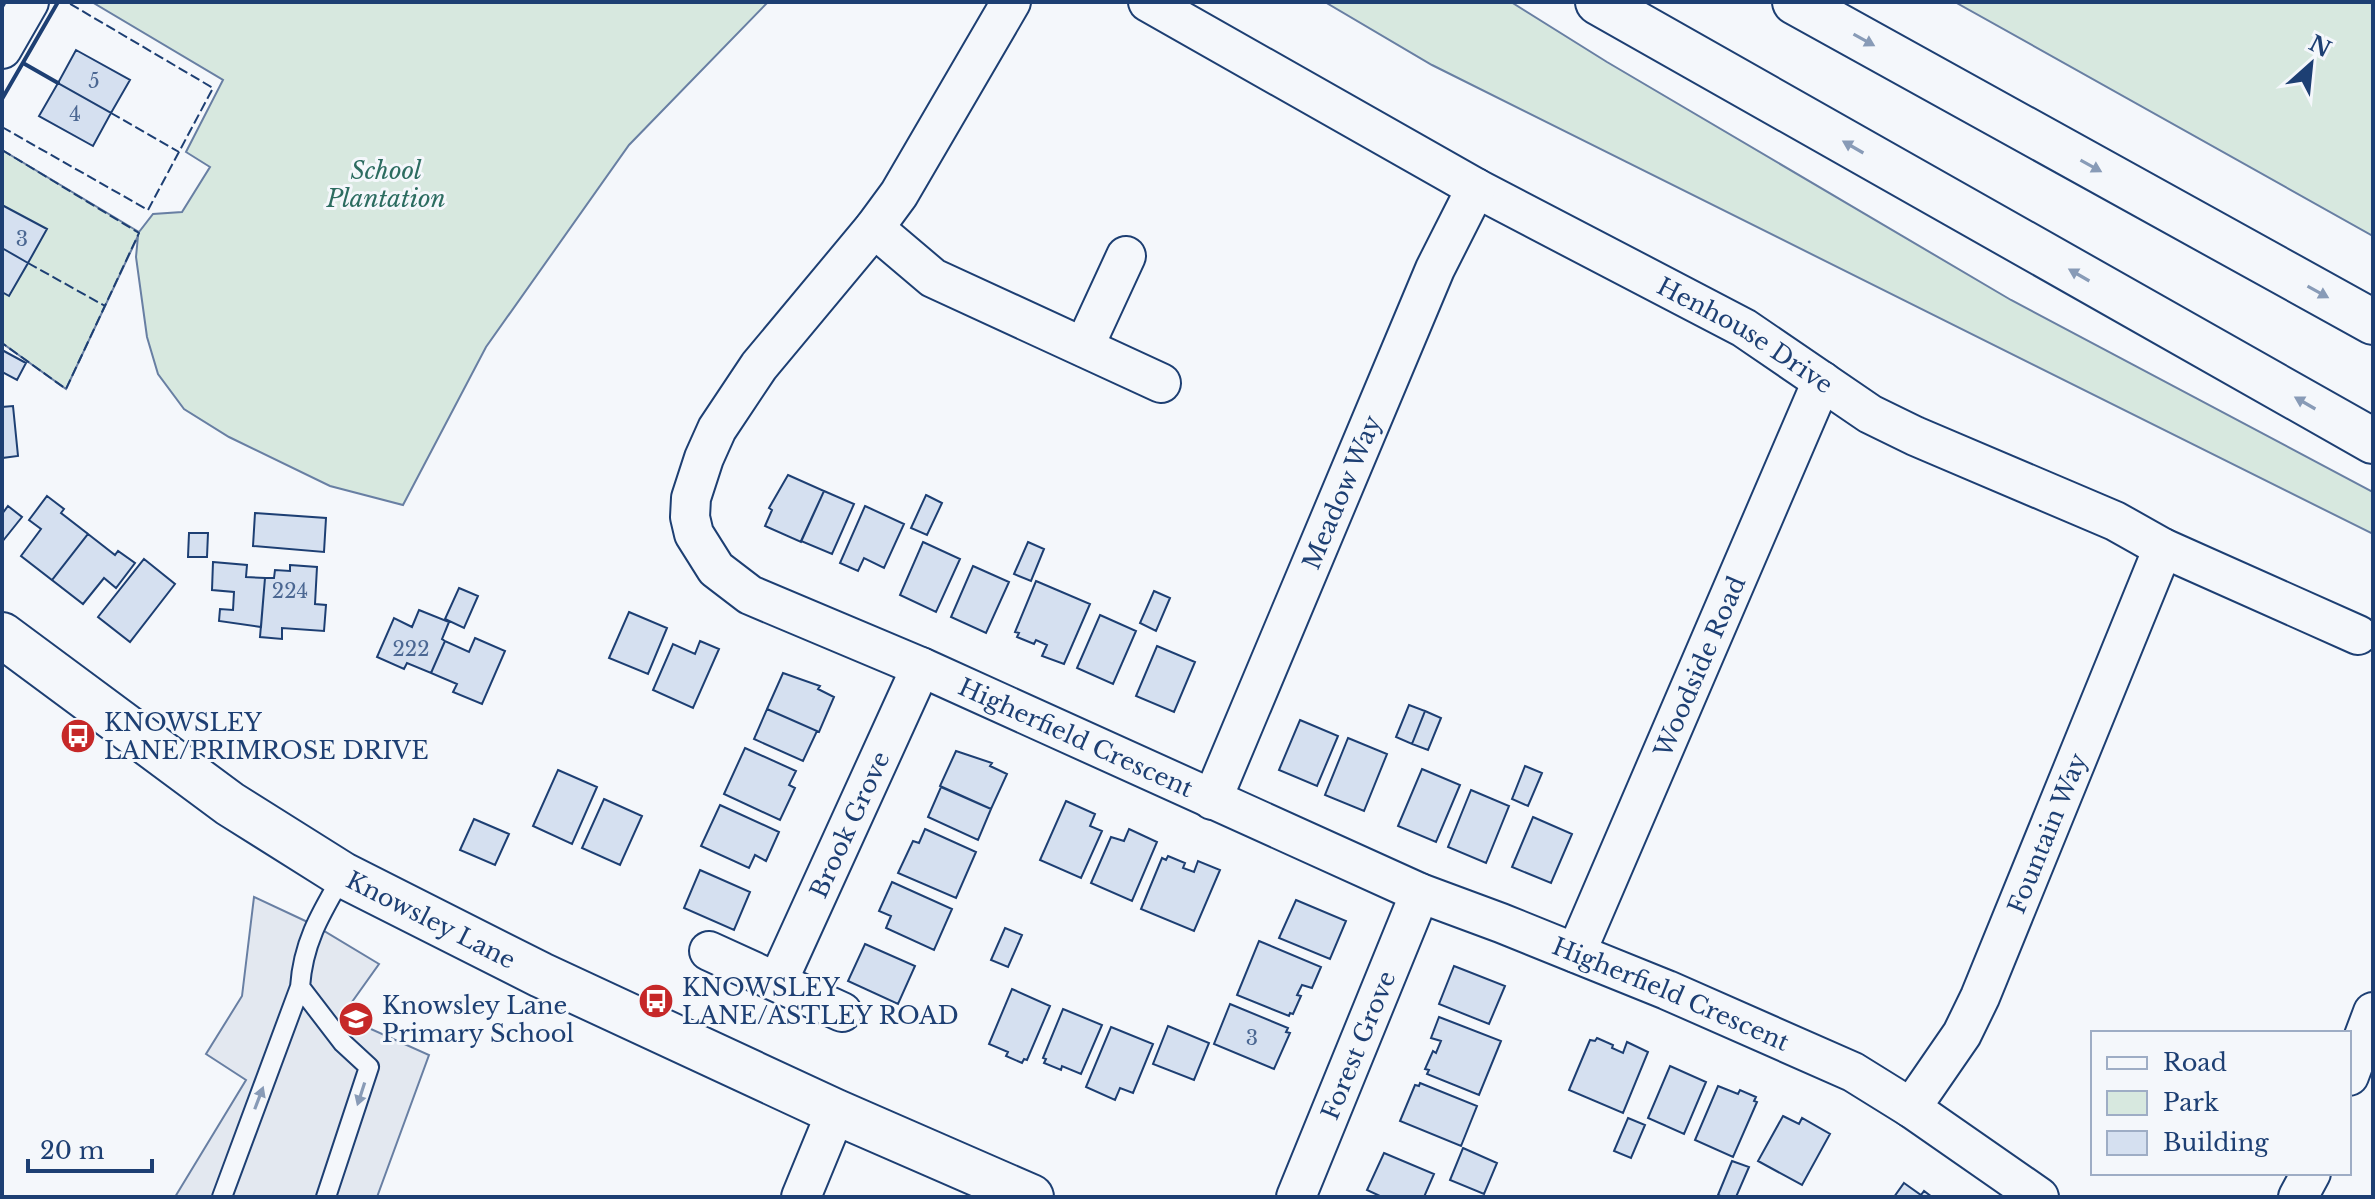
<svg xmlns="http://www.w3.org/2000/svg" width="2375" height="1199" viewBox="0 0 2375 1199" font-family="'Libre Baskerville',serif">
	<style>
		.green { fill: #d7e8df; stroke: #687fa3; stroke-width: 2 }
		.parking { fill: #e3e8f0; stroke: #687fa3; stroke-width: 2 }
		.building { fill: #d5e0f0; stroke: #1d3f73; stroke-width: 2 }
		.lines { fill: none; stroke-linecap: round; stroke-linejoin: round }
		.lane-casing { stroke: #1d3f73; stroke-width: 22 }
		.street-casing { stroke: #1d3f73; stroke-width: 42 }
		.secondary-casing { stroke: #1d3f73; stroke-width: 48 }
		.highway-casing { stroke: #1d3f73; stroke-width: 48 }
		.lane { stroke: #f4f7fb; stroke-width: 18 }
		.street { stroke: #f4f7fb; stroke-width: 38 }
		.secondary { stroke: #f4f7fb; stroke-width: 44 }
		.highway { stroke: #f4f7fb; stroke-width: 44 }
		.fence { stroke: #1d3f73; stroke-width: 2; stroke-dasharray: 10 4; stroke-linecap: butt }
		.wall { stroke: #1d3f73; stroke-width: 4 }
		.oneway { fill: #889bb7 }
		.labels { text-anchor: middle; dominant-baseline: central; stroke-width: 6; stroke-linejoin: round; paint-order: stroke }
		.number-label { font-size: 20px; fill: #4b6792 }
		.park-label { font-size: 24px; font-style: italic; fill: #2c6c60; stroke: #f4f7fb }
		.street-label { font-size: 24px; fill: #1d3f73; stroke: #f4f7fb }
		.poi-label { font-size: 24px; fill: #1d3f73; stroke: #f4f7fb; text-anchor: start }
	</style>
	<rect width="100%" height="100%" fill="#f4f7fb"/>
	<path class="green" d="M92,2H768L629,145L486,347L403,505L330,486L229,437L184,409L158,374L147,337L136,257L138,236L66,389L2,343V150L139,232L153,214L182,212L210,167L186,152L223,80Z
		M1325,2H1511L1607,62L2011,300L2373,492V534L1432,65Z
		M1955,2H2373V236Z"/>
	<path class="parking" d="M254,897L314,925L379,964L342,1016L429,1055L377,1197H175L246,1080L206,1054L242,996Z"/>
	<path class="building" d="M76,50L130,80L111,113L58,83Z
		M58,83L111,113L93,146L39,116Z
		M2,205L47,229L28,263L2,248Z
		M2,248L28,263L9,296L2,292Z
		M2,350L26,363L17,380L2,372Z
		M13,406L18,456L2,458V407Z
		M788,475L824,491L801,542L765,526L772,510L769,508Z
		M824,491L854,504L832,554L801,541Z
		M926,495L942,503L927,535L911,528Z
		M47,496L64,509L61,513L88,534L52,580L21,556L41,529L29,520Z
		M8,506L22,517L2,542V514Z
		M865,506L904,524L884,568L864,558L858,571L840,563Z
		M255,513L326,518L324,552L253,546Z
		M189,533H208L207,557H188Z
		M88,534L115,555L118,551L135,563L116,588L104,578L83,604L52,580Z
		M923,542L960,559L936,612L900,595Z
		M1028,542L1044,549L1031,581L1014,574Z
		M144,559L175,584L130,642L98,617Z
		M213,562L247,565L246,577L265,578L261,627L219,621L220,609L233,610L234,592L212,590Z
		M290,565L317,567L315,604L326,605L324,631L282,628V639L260,637L265,578H274L275,570L290,571Z
		M973,566L1009,582L986,633L951,617Z
		M1036,581L1090,604L1064,664L1042,656L1047,645L1036,640L1034,644L1017,637L1019,633L1015,632Z
		M459,588L478,596L464,628L445,619Z
		M1154,591L1170,598L1156,631L1140,623Z
		M419,610L449,622L442,639L445,641L431,673L407,663L404,669L377,657L394,618L412,627Z
		M629,612L667,628L648,674L609,658Z
		M1100,615L1136,631L1113,684L1077,668Z
		M475,638L505,651L482,704L453,692L457,684L431,673L445,641L469,652Z
		M700,641L719,649L693,708L653,690L673,644L695,654Z
		M1157,646L1195,662L1174,712L1136,696Z
		M783,673L820,686L818,689L834,697L819,732L767,709Z
		M1409,705L1425,711L1412,744L1396,737Z
		M767,709L817,731L803,761L754,739Z
		M1425,711L1441,718L1428,750L1412,744Z
		M1300,720L1338,736L1317,786L1279,770Z
		M1348,738L1387,754L1364,811L1325,795Z
		M745,748L796,771L789,785L795,788L780,820L724,794Z
		M956,751L992,763L990,766L1007,774L991,809L940,786Z
		M1525,766L1542,773L1528,806L1512,799Z
		M1422,769L1460,785L1436,842L1398,826Z
		M558,770L597,787L572,844L533,826Z
		M941,787L991,809L978,840L928,817Z
		M1471,790L1509,806L1486,863L1448,847Z
		M604,799L642,816L620,865L582,848Z
		M1066,801L1095,814L1090,826L1102,831L1081,878L1040,860Z
		M720,805L779,832L766,861L755,855L749,868L701,846Z
		M1533,817L1572,834L1551,883L1512,867Z
		M474,819L509,834L495,865L460,850Z
		M925,829L976,852L956,898L898,873L913,841L919,843Z
		M1129,829L1157,842L1132,901L1091,883L1111,837L1124,841Z
		M1168,856L1185,863L1183,868L1194,872L1198,861L1220,870L1194,931L1141,909L1162,858L1166,860Z
		M700,870L750,892L734,930L684,908Z
		M892,882L952,909L934,950L886,928L891,916L879,911Z
		M1296,900L1346,921L1330,959L1279,938Z
		M1005,928L1022,935L1008,967L991,960Z
		M1259,941L1321,967L1312,988L1302,985L1297,995L1301,996L1293,1014L1290,1013L1289,1016L1237,995Z
		M865,944L915,966L898,1004L848,981Z
		M1454,966L1505,986L1489,1024L1439,1004Z
		M1012,989L1050,1006L1027,1060L1024,1059L1022,1063L1006,1056L1008,1052L989,1044Z
		M1230,1004L1288,1028L1286,1032L1290,1033L1274,1069L1214,1044Z
		M1063,1009L1102,1025L1081,1074L1062,1066L1061,1070L1044,1063L1046,1059L1043,1058Z
		M1439,1017L1501,1041L1479,1095L1427,1074L1429,1070L1425,1069L1433,1051L1436,1053L1441,1041L1431,1038Z
		M1168,1026L1209,1043L1194,1080L1153,1064Z
		M1111,1027L1153,1044L1133,1093L1120,1088L1115,1100L1086,1087Z
		M1597,1038L1613,1045L1612,1048L1623,1053L1627,1042L1648,1052L1623,1113L1569,1090L1590,1040L1595,1041Z
		M1670,1066L1706,1082L1684,1134L1648,1118Z
		M1420,1083L1477,1106L1461,1146L1400,1121L1415,1085L1419,1086Z
		M1718,1086L1738,1094L1740,1090L1756,1097L1754,1101L1757,1102L1733,1157L1695,1140Z
		M1783,1116L1799,1124L1802,1118L1830,1134L1802,1185L1758,1161Z
		M1628,1118L1645,1125L1631,1158L1614,1151Z
		M1463,1148L1497,1163L1484,1194L1450,1180Z
		M1384,1153L1434,1174L1424,1197H1382L1367,1190Z
		M1732,1161L1749,1167L1736,1197H1723L1718,1195Z
		M1904,1183L1921,1195L1924,1191L1932,1197H1894Z"/>
	<g class="lines">
		<defs>
			<path id="lane" d="M300,987L343,1043L369,1067L326,1197
				M222,1197L300,987C303,942 321,913 343,875"/>
			<g id="street">
				<path id="s1" d="M1011,2L899,194L874,228L759,366L717,429L704,458L691,498L690,517L694,534L716,569L750,595L921,667L1420,893L1501,923L1667,990L1853,1072L1911,1108L2039,1197"/>
				<path id="s2" d="M1148,2L1476,188L1744,328L1870,414L1915,436L2115,521L2163,548L2358,635"/>
				<path d="M2,49L29,2"/>
				<path d="M874,228L933,278L1161,383"/>
				<path d="M1084,347L1126,256"/>
				<path id="s3" d="M1212,800L1435,269L1476,188"/>
				<path d="M709,951L842,1012"/>
				<path id="s4" d="M1576,953L1822,381"/>
				<path id="s5" d="M778,981L921,667"/>
				<path d="M2349,1076L2373,1012"/>
				<path id="s6" d="M1911,1108L1962,1034L1980,997L2163,548"/>
				<path d="M801,1197L836,1112"/>
				<path id="s7" d="M1296,1197L1420,893"/>
				<path d="M2298,1197L2311,1173"/>
			</g>
			<g id="secondary">
				<path id="s8" d="M2,635L230,804L343,875L541,975L836,1112L1031,1197"/>
			</g>
			<path id="highway" d="M1598,2L2373,441
				M1795,2L2373,322"/>
		</defs>
		<use href="#lane" class="lane-casing"/>
		<use href="#street" class="street-casing"/>
		<use href="#secondary" class="secondary-casing"/>
		<use href="#highway" class="highway-casing"/>
		<use href="#lane" class="lane"/>
		<use href="#street" class="street"/>
		<use href="#secondary" class="secondary"/>
		<use href="#highway" class="highway"/>
		<path class="fence" d="M111,113L179,152
			M2,127L148,210L213,88L67,2
			M2,150L139,233L66,389L2,343
			M28,263L105,306"/>
		<path class="wall" d="M23,63L58,83
			M2,99L58,2"/>
	</g>
	<defs><path id="oneway-solid" d="M-6-.8H1V-3.2L6.5 0L1 3.2V.8H-6Z" transform="scale(2)"/></defs>
	<g class="oneway">
		<use href="#oneway-solid" transform="translate(1864 40) rotate(29)"/>
		<use href="#oneway-solid" transform="translate(1853 147) rotate(-150)"/>
		<use href="#oneway-solid" transform="translate(2091 166) rotate(29)"/>
		<use href="#oneway-solid" transform="translate(2079 275) rotate(-150)"/>
		<use href="#oneway-solid" transform="translate(2318 292) rotate(29)"/>
		<use href="#oneway-solid" transform="translate(2305 403) rotate(-150)"/>
		<use href="#oneway-solid" transform="translate(361 1094) rotate(108)"/>
		<use href="#oneway-solid" transform="translate(259 1098) rotate(-69)"/>
	</g>
	<defs>
		<symbol id="bus-disc" viewBox="-11 -11 22 22"><circle r="9.5" fill="#c62828" stroke="#f4f7fb"/><path d="M-5-6H5V4H4V6H2V4H-2V6H-4V4H-5ZM-3.5-4V0h7V-4ZM-3.5 1.2v1.5H-2V1.2ZM2 1.2v1.5H3.5V1.2Z" fill="#fff"/></symbol>
		<symbol id="school-disc" viewBox="-11 -11 22 22"><circle r="9.5" fill="#c62828" stroke="#f4f7fb"/><path d="M0-5L7-2L0 1L-7-2ZM-4 1L0 2.5L4 1V4Q0 6-4 4Z" fill="#fff"/></symbol>
	</defs>
	<g fill-rule="evenodd">
		<use href="#bus-disc" x="58" y="716" width="40" height="40"/>
		<use href="#bus-disc" x="636" y="981" width="40" height="40"/>
		<use href="#school-disc" x="336" y="999" width="40" height="40"/>
	</g>
	<g class="labels">
		<g class="number-label">
			<text x="94" y="81">5</text>
			<text x="75" y="114">4</text>
			<text x="22" y="239">3</text>
			<text x="290" y="591">224</text>
			<text x="411" y="649">222</text>
			<text x="1252" y="1038">3</text>
		</g>
		<g class="park-label">
			<text x="386" y="170">School<tspan x="386" dy="28">Plantation</tspan></text>
		</g>
		<g class="street-label">
			<text stroke="none"><textPath href="#s2" startOffset="684">Henhouse Drive</textPath></text>
			<text stroke="none"><textPath href="#s3" startOffset="334">Meadow Way</textPath></text>
			<text stroke="none"><textPath href="#s4" startOffset="312">Woodside Road</textPath></text>
			<text stroke="none"><textPath href="#s1" startOffset="1070">Higherfield Crescent</textPath></text>
			<text stroke="none"><textPath href="#s5" startOffset="172">Brook Grove</textPath></text>
			<text stroke="none"><textPath href="#s6" startOffset="308">Fountain Way</textPath></text>
			<text stroke="none"><textPath href="#s8" startOffset="516">Knowsley Lane</textPath></text>
			<text stroke="none"><textPath href="#s1" startOffset="1718">Higherfield Crescent</textPath></text>
			<text stroke="none"><textPath href="#s7" startOffset="164">Forest Grove</textPath></text>
		</g>
		<g class="poi-label">
			<text x="104" y="722">KNOWSLEY<tspan x="104" dy="28">LANE/PRIMROSE DRIVE</tspan></text>
			<text x="682" y="987">KNOWSLEY<tspan x="682" dy="28">LANE/ASTLEY ROAD</tspan></text>
			<text x="382" y="1005">Knowsley Lane<tspan x="382" dy="28">Primary School</tspan></text>
		</g>
	</g>
	<rect width="2375" height="1199" fill="none" stroke="#1d3f73" stroke-width="8"/>
	<rect x="2091" y="1031" width="260" height="144" fill="#f4f7fb" stroke="#9eadc5" stroke-width="2"/>
	<rect x="2107" y="1057" width="40" height="12" fill="#f4f7fb" stroke="#9eadc5" stroke-width="2"/>
	<text x="2163" y="1071" font-size="24" fill="#1d3f73">Road</text>
	<rect x="2107" y="1091" width="40" height="24" fill="#d7e8df" stroke="#9eadc5" stroke-width="2"/>
	<text x="2163" y="1111" font-size="24" fill="#1d3f73">Park</text>
	<rect x="2107" y="1131" width="40" height="24" fill="#d5e0f0" stroke="#9eadc5" stroke-width="2"/>
	<text x="2163" y="1151" font-size="24" fill="#1d3f73">Building</text>
	<g transform="translate(2311 64) rotate(27)" stroke="#f4f7fb" stroke-width="6" paint-order="stroke">
	<path d="M0-6L14 30L0 20L-14 30Z" fill="#1d3f73"/>
	<text y="-12" font-size="22" font-weight="bold" text-anchor="middle" fill="#1d3f73">N</text>
	</g>
	<path d="M28 1159v12h124v-12" fill="none" stroke="#1d3f73" stroke-width="4"/>
	<text x="40" y="1159" font-size="24" fill="#1d3f73" stroke="#f4f7fb" stroke-width="6" paint-order="stroke">20 m</text>
</svg>
